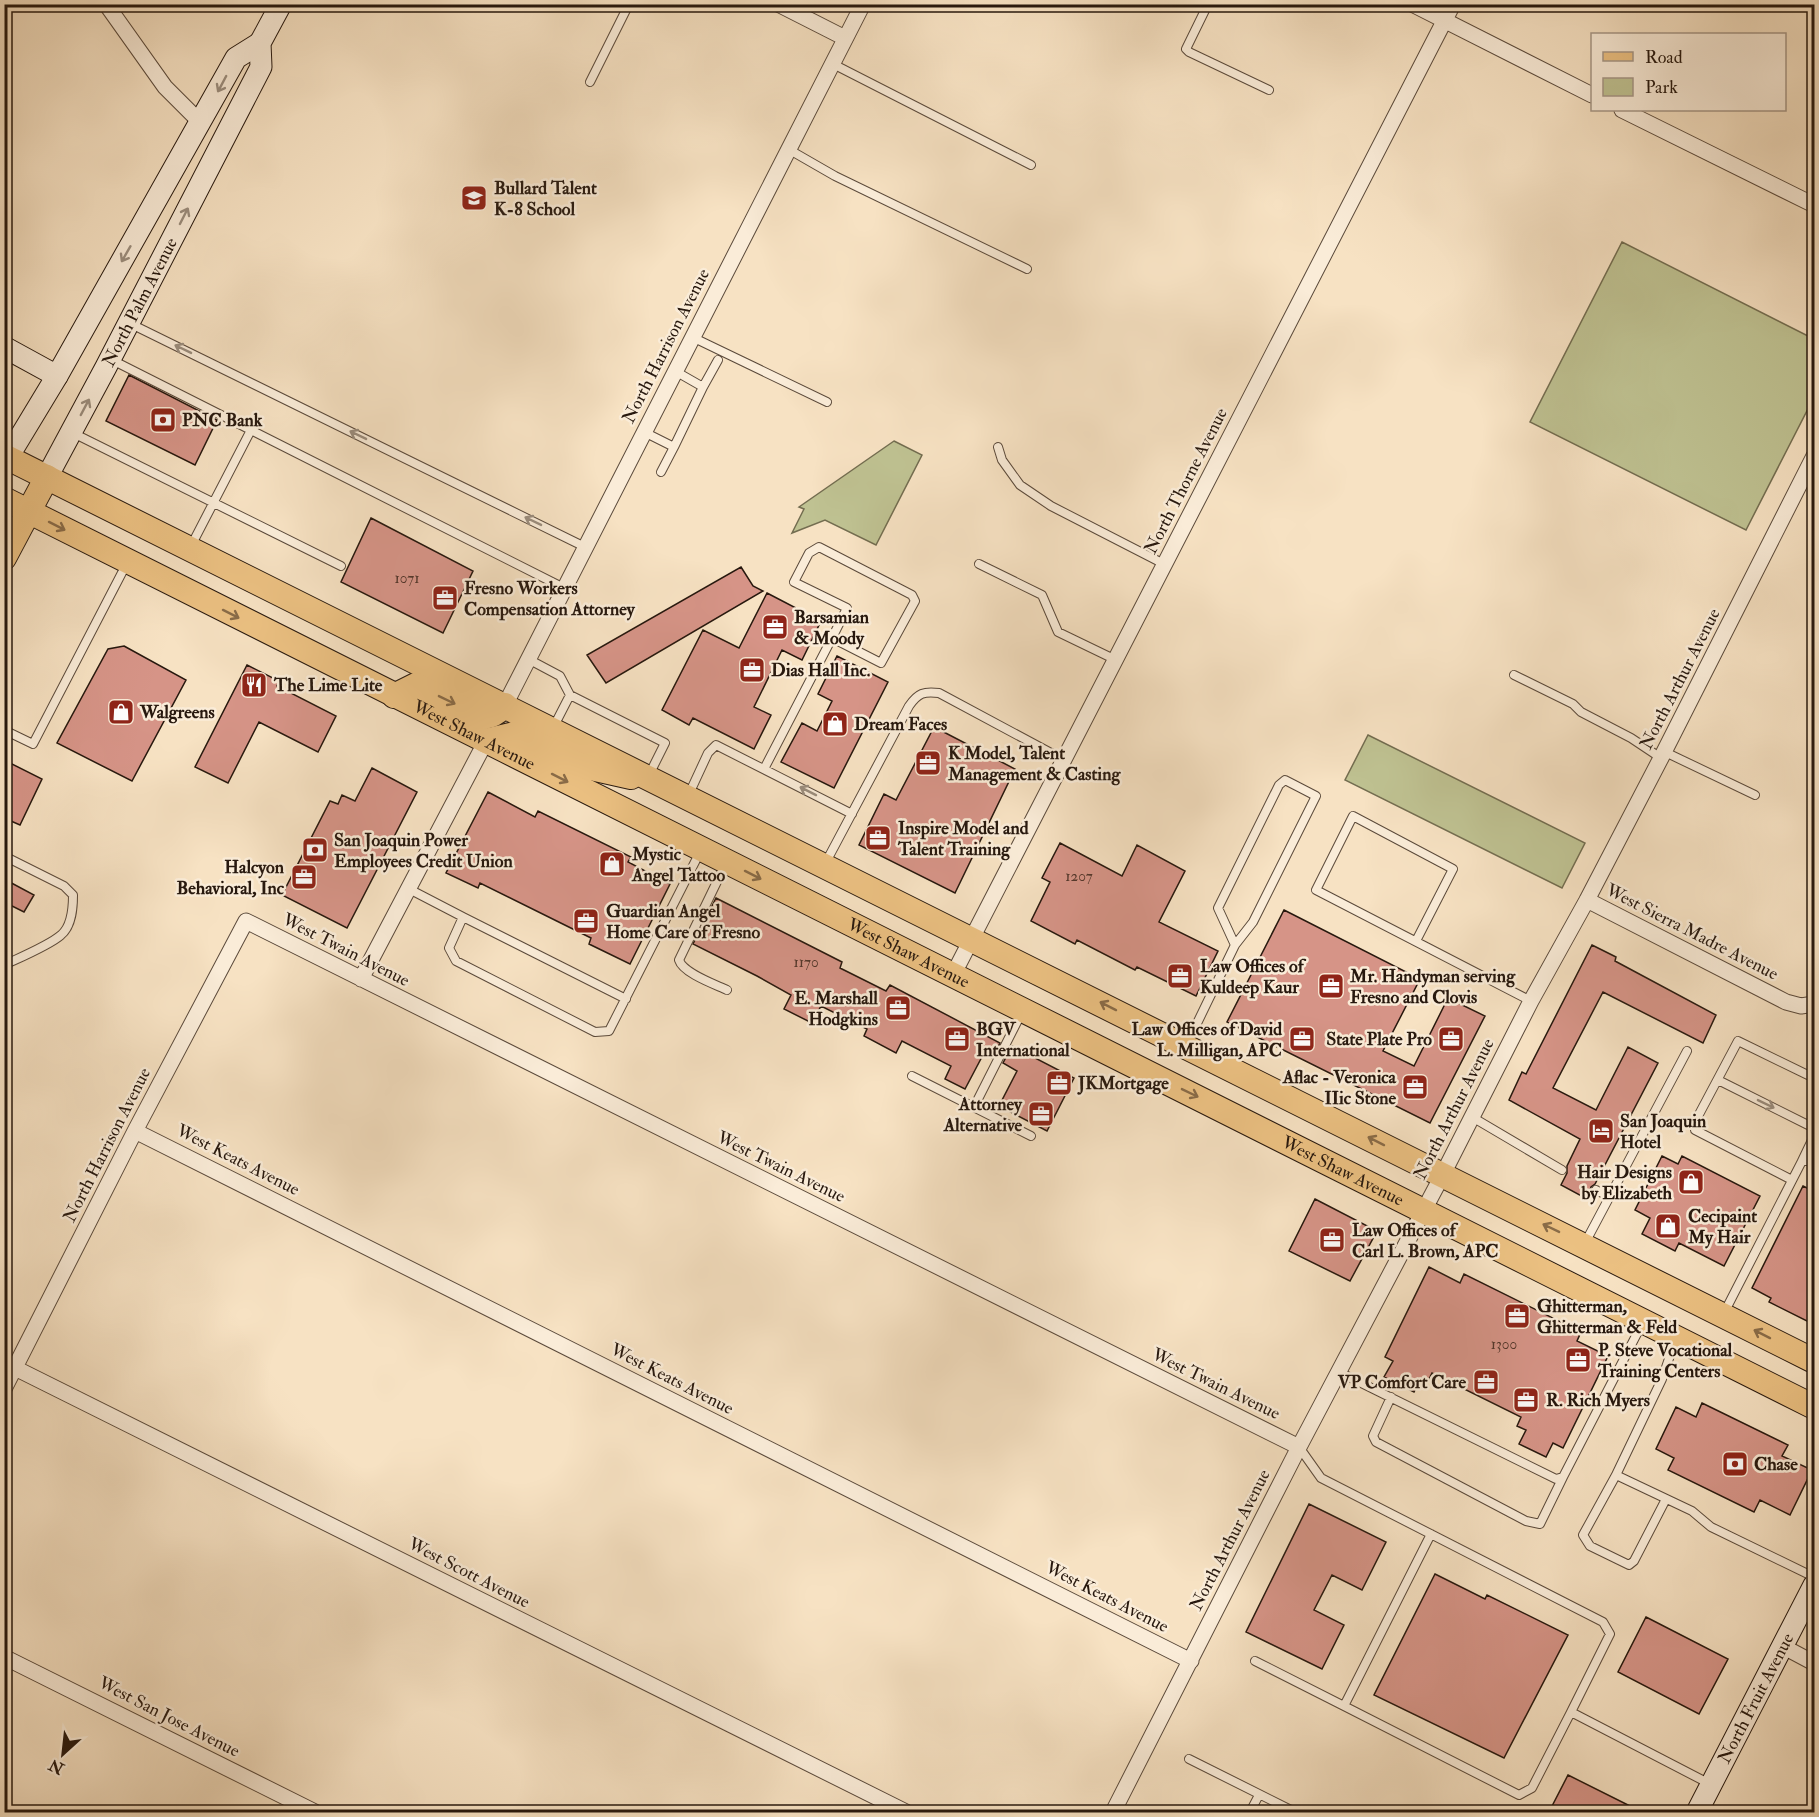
<svg xmlns="http://www.w3.org/2000/svg" width="1819" height="1817" viewBox="0 0 1819 1817" font-family="'IM FELL Double Pica',serif">
	<style>
		.green { fill: #bfc292; stroke: #736d50; stroke-width: 1.5 }
		.building { fill: #d69487; stroke: #27180e; stroke-width: 1.5 }
		.lines { fill: none; stroke-linecap: round; stroke-linejoin: round }
		.lane-casing { stroke: #5b4a3b; stroke-width: 10 }
		.street-casing { stroke: #5b4a3b; stroke-width: 17 }
		.secondary-casing { stroke: #27180e; stroke-width: 23 }
		.primary-casing { stroke: #27180e; stroke-width: 26 }
		.lane { stroke: #faecd8; stroke-width: 8 }
		.street { stroke: #faecd8; stroke-width: 15 }
		.secondary { stroke: #faecd8; stroke-width: 21 }
		.primary { stroke: #ecc182; stroke-width: 24 }
		.oneway { stroke: #9b8d7d }
		.oneway2 { stroke: #8a6c48 }
		.labels { text-anchor: middle; dominant-baseline: central; stroke-width: 5; stroke-linejoin: round; paint-order: stroke }
		.number-label { font-size: 15px; fill: #53372c }
		.poi-label { font-size: 18px; font-weight: bold; fill: #27180e; stroke: #faecd8; text-anchor: start }
		.street-label { font-size: 18px; fill: #27180e; stroke: #faecd8 }
	</style>
	<rect width="100%" height="100%" fill="#f7e2c3"/>
	<filter id="stains"><feTurbulence type="fractalNoise" baseFrequency=".00333" numOctaves="4"/><feColorMatrix values="0 0 0 0 .2 0 0 0 0 .09 0 0 0 0 .02 0 0 0 .5 -.17"/></filter>
	<radialGradient id="worn" r=".72"><stop offset=".6" stop-color="#630" stop-opacity="0"/><stop offset="1" stop-color="#630" stop-opacity=".3"/></radialGradient>
	<path class="green" d="M1622,242L1814,339V397L1746,530L1530,422Z
		M894,441L922,455L876,545L825,520L792,533L804,509L799,507Z
		M1368,735L1585,843L1562,888L1345,780Z"/>
	<path class="building" d="M129,375L217,420L195,465L106,421Z
		M371,518L473,571L443,633L341,582Z
		M741,567L753,586L763,591L606,683L587,655Z
		M767,593L821,621L802,660L782,650L754,707L771,715L754,749L693,718L689,725L662,710L703,630L739,648Z
		M124,646L186,680L132,781L57,743L108,649Z
		M837,656L888,682L834,788L781,762L802,723L817,731L832,701L818,694Z
		M247,665L279,681L277,686L336,716L318,752L259,722L228,783L195,767Z
		M934,727L1015,769L955,893L859,845L884,794L896,800Z
		M4,760L42,779L20,825L4,818Z
		M372,768L417,792L347,928L282,895L330,801L338,804L342,795L355,801Z
		M488,792L535,817L538,811L631,857L628,862L670,884L630,964L589,944L591,938L480,883L478,888L446,873Z
		M1060,843L1122,876L1137,845L1185,871L1159,922L1218,951L1196,996L1137,967L1135,970L1077,940L1075,944L1031,921L1050,882L1042,878Z
		M4,879L34,895L24,912L4,902Z
		M716,898L842,962L840,968L886,991L890,985L1000,1043L992,1058L984,1053L965,1089L945,1079L951,1066L902,1041L896,1053L864,1036L867,1029L821,1006L812,1023L784,1009L791,995L757,976L693,944Z
		M1284,910L1420,979L1383,1051L1414,1066L1448,998L1485,1016L1430,1123L1227,1022Z
		M1592,945L1616,957L1615,961L1716,1015L1703,1043L1603,992L1553,1088L1596,1110L1628,1047L1658,1063L1595,1184L1591,1187L1587,1199L1561,1185L1567,1173V1166L1580,1139L1509,1100L1522,1072L1526,1074Z
		M1012,1046L1074,1078L1047,1131L999,1106L1017,1071L1003,1063Z
		M1662,1156L1678,1164L1682,1156L1760,1196L1724,1266L1679,1243L1675,1251L1642,1234L1650,1218L1635,1210Z
		M1803,1186L1815,1192V1325L1769,1302L1771,1298L1752,1288Z
		M1315,1199L1377,1231L1350,1281L1289,1251Z
		M1429,1267L1460,1283L1464,1274L1581,1332L1577,1341L1608,1356L1563,1448L1553,1443L1546,1457L1519,1444L1526,1430L1517,1426L1521,1417L1432,1373L1428,1381L1421,1378L1414,1392L1384,1377L1393,1361L1385,1357Z
		M1702,1403L1788,1445L1782,1456L1812,1470L1790,1515L1760,1500L1754,1512L1668,1470L1674,1458L1656,1449L1676,1407L1696,1417Z
		M1309,1504L1386,1542L1362,1590L1332,1575L1314,1610L1344,1625L1322,1669L1246,1632Z
		M1435,1574L1485,1599L1487,1595L1568,1635L1504,1758L1374,1695Z
		M1646,1617L1728,1659L1699,1714L1618,1672Z
		M1568,1775L1642,1812H1549Z"/>
	<g class="lines">
		<defs>
			<path id="lane" d="M1208,4L1186,49L1189,52L1269,90
				M831,63L1031,165
				M590,82L629,4
				M788,149L835,176L1027,269
				M131,324L585,547
				M692,337L827,402
				M110,359L564,588
				M703,387L718,360
				M644,432L674,447L703,387L675,371
				M73,433L341,566
				M998,447L1002,460L1020,485L1051,506L1164,564
				M661,472L674,447
				M191,546L251,430
				M979,564L1042,595L1058,632L1116,660
				M528,659L560,676L570,695L665,743L649,775
				M1514,675L1573,704L1581,712L1631,738L1661,758
				M553,728L570,695
				M4,730L33,744L127,563
				M1665,752L1755,795
				M764,769L832,638L881,663L915,601L912,595L819,547L809,553L794,582L847,608L832,638
				M689,794L708,753L716,745L852,814
				M4,856L64,886L73,895C73,908 72,926 61,935C50,945 19,958 4,965
				M826,862L909,706C918,693 924,691 939,693L1064,760
				M726,863L679,960C683,973 714,984 727,990
				M409,889L463,917L449,948L456,961L595,1032L609,1031L701,850
				M463,917L626,999
				M1416,941L1453,869L1353,816L1316,890L1531,1001
				M1187,1044L1235,945L1253,922L1316,796L1285,780L1279,785L1218,908L1235,945
				M912,1076L1031,1136
				M1718,1080L1814,1128
				M974,1107L1021,1014
				M1472,1117L1562,1170
				M1802,1161L1814,1136
				M1792,1180L1695,1130L1696,1120L1738,1041L1814,1078
				M1596,1190L1610,1197
				M1585,1243L1687,1051
				M1724,1313L1802,1161H1814
				M1675,1341L1662,1379L1616,1475L1692,1511L1711,1527L1814,1577
				M1339,1372L1556,1479L1563,1477L1642,1324
				M1391,1397L1373,1436L1376,1442L1526,1521L1540,1524L1563,1477
				M1299,1447L1321,1478L1603,1622L1610,1634L1571,1712L1710,1784
				M1616,1475L1583,1535L1590,1546L1629,1565L1634,1561L1666,1499
				M1431,1534L1344,1706L1519,1795L1532,1788L1571,1712
				M1255,1661L1344,1706
				M1189,1759L1295,1812
				M1250,1812L1259,1795"/>
			<path id="street" d="M106,4L165,87L201,123
				M778,4L845,38
				M1412,4L1592,95
				M1622,110L1814,205
				M505,705L863,4
				M1587,900L1786,1002L1801,1006L1814,1004
				M953,975L1453,4
				M361,979L486,741
				M135,1131L1191,1661
				M15,1368L906,1812
				M4,1389L135,1131L246,921L1299,1447
				M1782,1646L1814,1663
				M4,1657L315,1812
				M1113,1812L1299,1447L1443,1174L1531,1001L1587,900L1661,758L1814,456"/>
			<g id="secondary">
				<path d="M4,347L57,376"/>
				<path d="M8,457L57,376L236,58L260,43"/>
				<path id="s1" d="M47,477L106,367L261,67L260,43L281,4"/>
				<path id="s2" d="M1697,1812L1814,1585"/>
			</g>
			<g id="primary">
				<path d="M4,456L1814,1361"/>
				<path id="s3" d="M4,499L1814,1407"/>
				<path d="M4,558L47,477"/>
				<path d="M394,696L416,685L480,717C492,717 497,713 505,705"/>
				<path d="M486,741L514,734L526,738L582,766L631,777"/>
			</g>
		</defs>
		<use href="#lane" class="lane-casing"/>
		<use href="#street" class="street-casing"/>
		<use href="#secondary" class="secondary-casing"/>
		<use href="#primary" class="primary-casing"/>
		<use href="#lane" class="lane"/>
		<use href="#street" class="street"/>
		<use href="#secondary" class="secondary"/>
		<use href="#primary" class="primary"/>
	</g>
	<defs><path id="oneway-shaft" d="M-6 0H5M1.5-3L5.5 0L1.5 3" fill="none" stroke-width="1.6" stroke-linecap="round" stroke-linejoin="round" transform="scale(1.5)"/></defs>
	<g class="oneway">
		<use href="#oneway-shaft" transform="translate(222 84) rotate(118)"/>
		<use href="#oneway-shaft" transform="translate(184 216) rotate(-63)"/>
		<use href="#oneway-shaft" transform="translate(126 254) rotate(120)"/>
		<use href="#oneway-shaft" transform="translate(183 349) rotate(-154)"/>
		<use href="#oneway-shaft" transform="translate(85 407) rotate(-62)"/>
		<use href="#oneway-shaft" transform="translate(358 435) rotate(-154)"/>
		<use href="#oneway-shaft" transform="translate(533 521) rotate(-154)"/>
		<use href="#oneway-shaft" transform="translate(808 791) rotate(-153)"/>
		<use href="#oneway-shaft" transform="translate(1766 1104) rotate(26)"/>
	</g>
	<g class="oneway2">
		<use href="#oneway-shaft" transform="translate(57 526) rotate(27)"/>
		<use href="#oneway-shaft" transform="translate(231 614) rotate(27)"/>
		<use href="#oneway-shaft" transform="translate(447 700) rotate(26)"/>
		<use href="#oneway-shaft" transform="translate(560 778) rotate(27)"/>
		<use href="#oneway-shaft" transform="translate(753 875) rotate(27)"/>
		<use href="#oneway-shaft" transform="translate(1108 1006) rotate(-153)"/>
		<use href="#oneway-shaft" transform="translate(1190 1093) rotate(26)"/>
		<use href="#oneway-shaft" transform="translate(1376 1141) rotate(-153)"/>
		<use href="#oneway-shaft" transform="translate(1551 1228) rotate(-154)"/>
		<use href="#oneway-shaft" transform="translate(1762 1334) rotate(-153)"/>
	</g>
	<defs>
		<symbol id="school-square" viewBox="-11 -11 22 22"><rect x="-9" y="-9" width="18" height="18" rx="4" fill="#8f2418" stroke="#faecd8"/><path d="M0-5L7-2L0 1L-7-2ZM-4 1L0 2.5L4 1V4Q0 6-4 4Z" fill="#fff"/></symbol>
		<symbol id="bank-square" viewBox="-11 -11 22 22"><rect x="-9" y="-9" width="18" height="18" rx="4" fill="#8f2418" stroke="#faecd8"/><path d="M-6-4H6V4H-6ZM0-2.3a2.3 2.3 0 1 0 0 4.6a2.3 2.3 0 1 0 0-4.6Z" fill="#fff"/></symbol>
		<symbol id="office-square" viewBox="-11 -11 22 22"><rect x="-9" y="-9" width="18" height="18" rx="4" fill="#8f2418" stroke="#faecd8"/><path d="M-6-3h4V-5.5h4V-3h4V5H-6ZM-1-4.5V-3h2v-1.5ZM-6 0V1H6V0Z" fill="#fff"/></symbol>
		<symbol id="restaurant-square" viewBox="-11 -11 22 22"><rect x="-9" y="-9" width="18" height="18" rx="4" fill="#8f2418" stroke="#faecd8"/><path d="M-5-6h1v4h1v-4h1v4h1v-4h1v5L-1.5 .5V6h-2V.5L-5-1ZM5-6V6H3V1.5H1.5Q1.5-4 5-6Z" fill="#fff"/></symbol>
		<symbol id="shop-square" viewBox="-11 -11 22 22"><rect x="-9" y="-9" width="18" height="18" rx="4" fill="#8f2418" stroke="#faecd8"/><path d="M-5-2.5h2.3a2.7 3.5 0 0 1 5.4 0H5L5.5 6h-11ZM-1.5-2.5h3a1.5 2.3 0 0 0-3 0Z" fill="#fff"/></symbol>
		<symbol id="hotel-square" viewBox="-11 -11 22 22"><rect x="-9" y="-9" width="18" height="18" rx="4" fill="#8f2418" stroke="#faecd8"/><path d="M-6-4.5h1.5V1H6V5H4.5V3h-9V5H-6ZM-4 0a1.8 1.8 0 1 1 3.6 0ZM.5 0V-2.5h3Q6-2.5 6 0Z" fill="#fff"/></symbol>
	</defs>
	<g fill-rule="evenodd">
		<use href="#school-square" x="459" y="183" width="30" height="30"/>
		<use href="#bank-square" x="148" y="405" width="30" height="30"/>
		<use href="#office-square" x="430" y="583" width="30" height="30"/>
		<use href="#office-square" x="760" y="612" width="30" height="30"/>
		<use href="#office-square" x="737" y="655" width="30" height="30"/>
		<use href="#restaurant-square" x="239" y="670" width="30" height="30"/>
		<use href="#shop-square" x="106" y="697" width="30" height="30"/>
		<use href="#shop-square" x="820" y="709" width="30" height="30"/>
		<use href="#office-square" x="913" y="748" width="30" height="30"/>
		<use href="#office-square" x="863" y="823" width="30" height="30"/>
		<use href="#bank-square" x="300" y="835" width="30" height="30"/>
		<use href="#shop-square" x="597" y="849" width="30" height="30"/>
		<use href="#office-square" x="289" y="862" width="30" height="30"/>
		<use href="#office-square" x="571" y="906" width="30" height="30"/>
		<use href="#office-square" x="1165" y="961" width="30" height="30"/>
		<use href="#office-square" x="1316" y="971" width="30" height="30"/>
		<use href="#office-square" x="883" y="993" width="30" height="30"/>
		<use href="#office-square" x="942" y="1024" width="30" height="30"/>
		<use href="#office-square" x="1287" y="1024" width="30" height="30"/>
		<use href="#office-square" x="1436" y="1024" width="30" height="30"/>
		<use href="#office-square" x="1044" y="1068" width="30" height="30"/>
		<use href="#office-square" x="1400" y="1072" width="30" height="30"/>
		<use href="#office-square" x="1026" y="1099" width="30" height="30"/>
		<use href="#hotel-square" x="1586" y="1116" width="30" height="30"/>
		<use href="#shop-square" x="1676" y="1167" width="30" height="30"/>
		<use href="#shop-square" x="1653" y="1211" width="30" height="30"/>
		<use href="#office-square" x="1317" y="1225" width="30" height="30"/>
		<use href="#office-square" x="1502" y="1301" width="30" height="30"/>
		<use href="#office-square" x="1563" y="1345" width="30" height="30"/>
		<use href="#office-square" x="1471" y="1367" width="30" height="30"/>
		<use href="#office-square" x="1511" y="1385" width="30" height="30"/>
		<use href="#bank-square" x="1720" y="1449" width="30" height="30"/>
	</g>
	<g class="labels">
		<g class="number-label">
			<text x="407" y="578">1071</text>
			<text x="1079" y="876">1207</text>
			<text x="806" y="962">1170</text>
			<text x="1504" y="1344">1300</text>
		</g>
		<g class="poi-label">
			<text x="494" y="188">Bullard Talent<tspan x="494" dy="21">K-8 School</tspan></text>
			<text x="182" y="420">PNC Bank</text>
			<text x="464" y="588">Fresno Workers<tspan x="464" dy="21">Compensation Attorney</tspan></text>
			<text x="794" y="617">Barsamian<tspan x="794" dy="21">&amp; Moody</tspan></text>
			<text x="771" y="670">Dias Hall Inc.</text>
			<text x="274" y="685">The Lime Lite</text>
			<text x="140" y="712">Walgreens</text>
			<text x="854" y="724">Dream Faces</text>
			<text x="948" y="753">K Model, Talent<tspan x="948" dy="21">Management &amp; Casting</tspan></text>
			<text x="898" y="828">Inspire Model and<tspan x="898" dy="21">Talent Training</tspan></text>
			<text x="334" y="840">San Joaquin Power<tspan x="334" dy="21">Employees Credit Union</tspan></text>
			<text x="632" y="854">Mystic<tspan x="632" dy="21">Angel Tattoo</tspan></text>
			<text x="284" y="867" text-anchor="end">Halcyon<tspan x="284" dy="21">Behavioral, Inc</tspan></text>
			<text x="606" y="911">Guardian Angel<tspan x="606" dy="21">Home Care of Fresno</tspan></text>
			<text x="1200" y="966">Law Offices of<tspan x="1200" dy="21">Kuldeep Kaur</tspan></text>
			<text x="1350" y="976">Mr. Handyman serving<tspan x="1350" dy="21">Fresno and Clovis</tspan></text>
			<text x="878" y="998" text-anchor="end">E. Marshall<tspan x="878" dy="21">Hodgkins</tspan></text>
			<text x="976" y="1029">BGV<tspan x="976" dy="21">International</tspan></text>
			<text x="1282" y="1029" text-anchor="end">Law Offices of David<tspan x="1282" dy="21">L. Milligan, APC</tspan></text>
			<text x="1432" y="1039" text-anchor="end">State Plate Pro</text>
			<text x="1396" y="1077" text-anchor="end">Aflac - Veronica<tspan x="1396" dy="21">IIic Stone</tspan></text>
			<text x="1078" y="1083">JKMortgage</text>
			<text x="1022" y="1104" text-anchor="end">Attorney<tspan x="1022" dy="21">Alternative</tspan></text>
			<text x="1620" y="1121">San Joaquin<tspan x="1620" dy="21">Hotel</tspan></text>
			<text x="1672" y="1172" text-anchor="end">Hair Designs<tspan x="1672" dy="21">by Elizabeth</tspan></text>
			<text x="1688" y="1216">Cecipaint<tspan x="1688" dy="21">My Hair</tspan></text>
			<text x="1352" y="1230">Law Offices of<tspan x="1352" dy="21">Carl L. Brown, APC</tspan></text>
			<text x="1537" y="1306">Ghitterman,<tspan x="1537" dy="21">Ghitterman &amp; Feld</tspan></text>
			<text x="1598" y="1350">P. Steve Vocational<tspan x="1598" dy="21">Training Centers</tspan></text>
			<text x="1466" y="1382" text-anchor="end">VP Comfort Care</text>
			<text x="1546" y="1400">R. Rich Myers</text>
			<text x="1754" y="1464">Chase</text>
		</g>
		<g class="street-label">
			<text stroke="none"><textPath href="#s1" startOffset="198">North Palm Avenue</textPath></text>
			<text transform="translate(666 346) rotate(-63)">North Harrison Avenue</text>
			<text transform="translate(1186 481) rotate(-63)">North Thorne Avenue</text>
			<text transform="translate(1680 679) rotate(-63)">North Arthur Avenue</text>
			<text stroke="none"><textPath href="#s3" startOffset="526">West Shaw Avenue</textPath></text>
			<text transform="translate(1692 932) rotate(27)">West Sierra Madre Avenue</text>
			<text transform="translate(346 950) rotate(27)">West Twain Avenue</text>
			<text stroke="none"><textPath href="#s3" startOffset="1012">West Shaw Avenue</textPath></text>
			<text transform="translate(1454 1109) rotate(-63)">North Arthur Avenue</text>
			<text transform="translate(107 1145) rotate(-63)">North Harrison Avenue</text>
			<text transform="translate(238 1160) rotate(27)">West Keats Avenue</text>
			<text transform="translate(781 1167) rotate(26)">West Twain Avenue</text>
			<text stroke="none"><textPath href="#s3" startOffset="1498">West Shaw Avenue</textPath></text>
			<text transform="translate(672 1379) rotate(27)">West Keats Avenue</text>
			<text transform="translate(1216 1384) rotate(26)">West Twain Avenue</text>
			<text transform="translate(1230 1540) rotate(-63)">North Arthur Avenue</text>
			<text transform="translate(469 1573) rotate(27)">West Scott Avenue</text>
			<text transform="translate(1107 1597) rotate(27)">West Keats Avenue</text>
			<text stroke="none"><textPath href="#s2" startOffset="128">North Fruit Avenue</textPath></text>
			<text transform="translate(169 1717) rotate(27)">West San Jose Avenue</text>
		</g>
	</g>
	<rect width="1819" height="1817" fill="none" stroke="#f7e2c3" stroke-width="24"/>
	<rect x="6" y="6" width="1807" height="1805" fill="none" stroke="#27180e" stroke-width="3"/>
	<rect x="12" y="12" width="1795" height="1793" fill="none" stroke="#27180e" stroke-width="1.5"/>
	<rect x="1591" y="33" width="195" height="78" fill="#faecd8" stroke="#a69787" stroke-width="1.5"/>
	<rect x="1603" y="52" width="30" height="9" fill="#ecc182" stroke="#a69787" stroke-width="1.5"/>
	<text x="1645" y="63" font-size="18" fill="#27180e">Road</text>
	<rect x="1603" y="78" width="30" height="18" fill="#bfc292" stroke="#a69787" stroke-width="1.5"/>
	<text x="1645" y="93" font-size="18" fill="#27180e">Park</text>
	<g transform="translate(63 1754) rotate(207)" stroke="#faecd8" stroke-width="4.5" paint-order="stroke">
	<path d="M0-4.5L10 22L0 15L-10 22Z" fill="#27180e"/>
	<text y="-9" font-size="16" font-weight="bold" text-anchor="middle" fill="#27180e">N</text>
	</g>
	<rect width="100%" height="100%" filter="url(#stains)"/>
	<rect width="100%" height="100%" fill="url(#worn)"/>
</svg>
